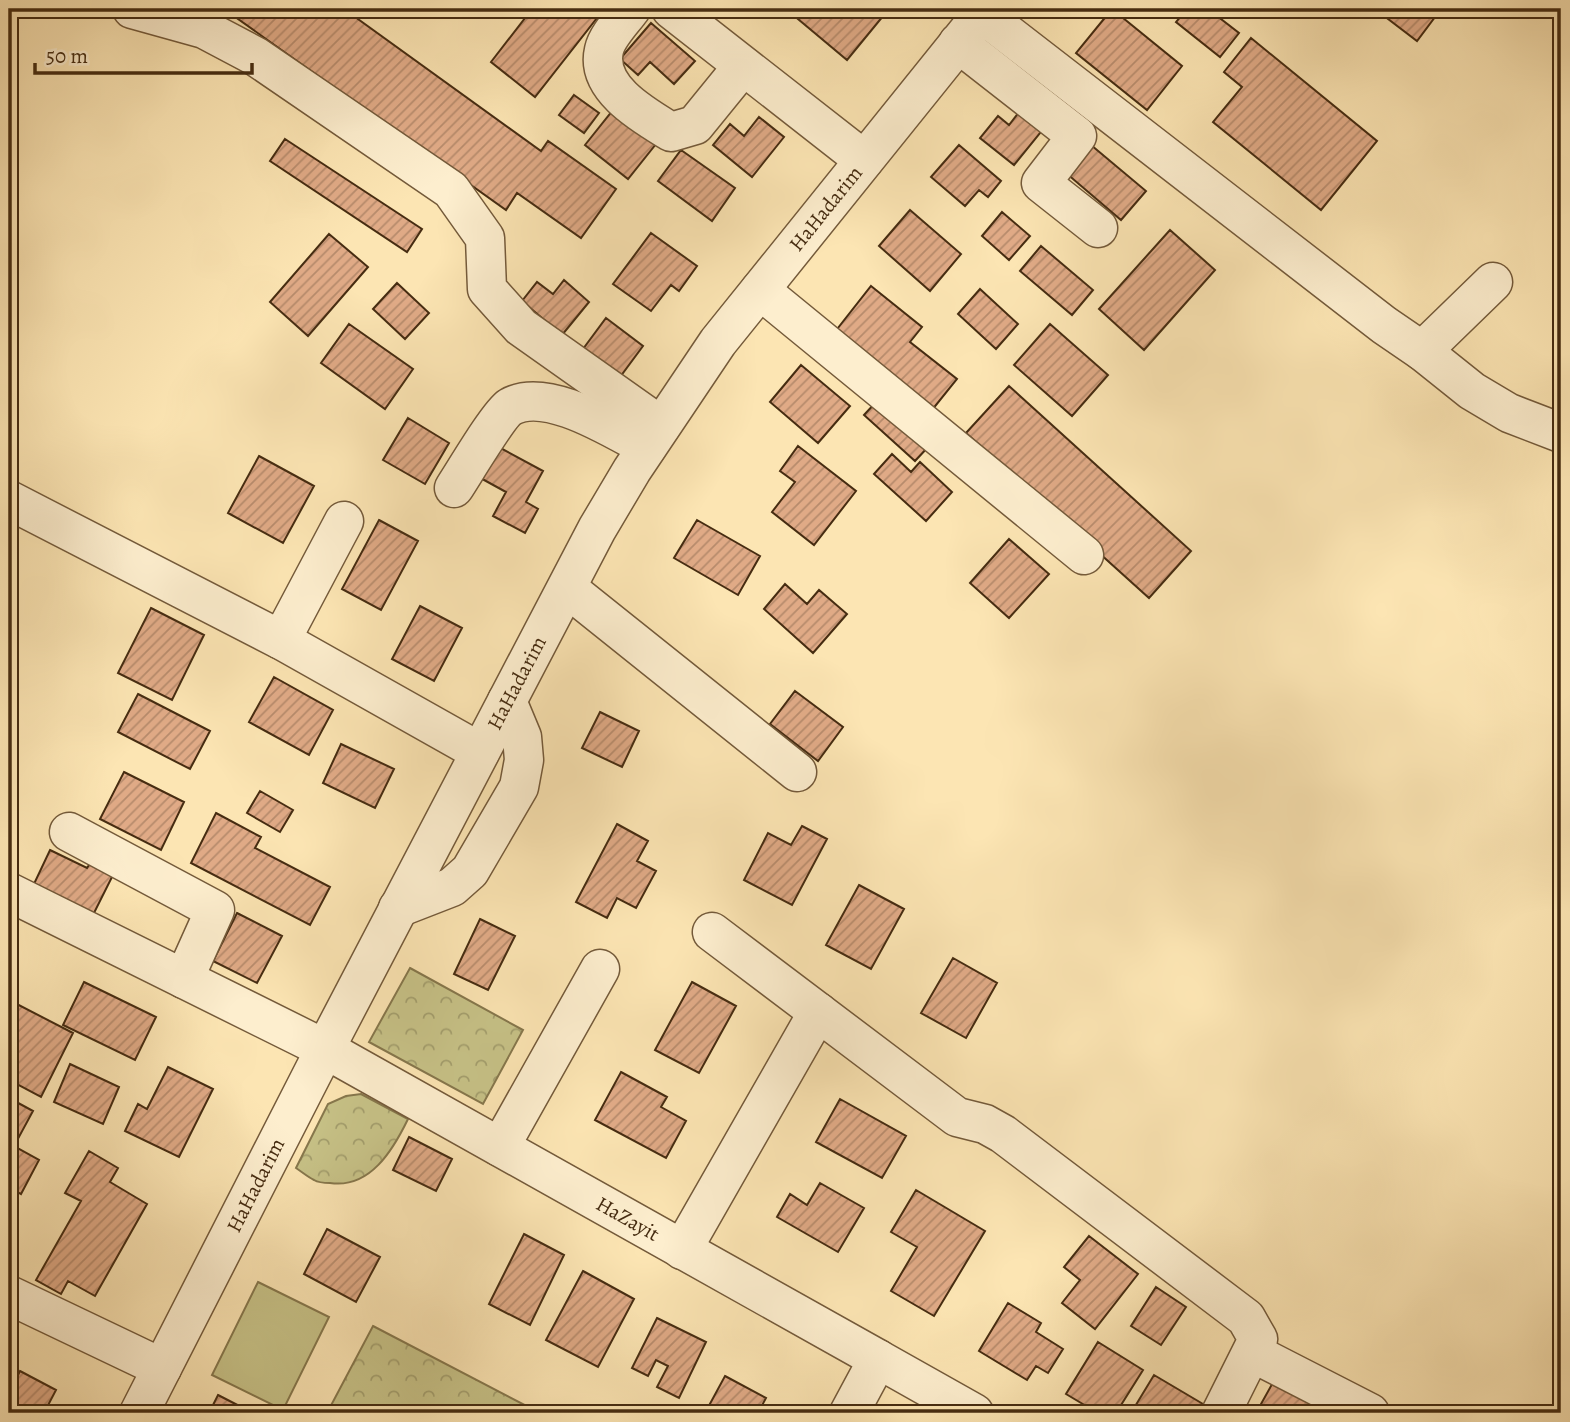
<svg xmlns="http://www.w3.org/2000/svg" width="1570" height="1422" viewBox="0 0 1570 1422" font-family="Alegreya,serif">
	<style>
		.forest { fill: url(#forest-crowns); stroke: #86774c; stroke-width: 2 }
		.park { fill: #c7c287; stroke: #86774c; stroke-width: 2 }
		.building { fill: url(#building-hatch); stroke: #462c11; stroke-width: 2 }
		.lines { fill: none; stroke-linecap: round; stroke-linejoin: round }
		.minor-casing { stroke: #745a3a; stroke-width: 41 }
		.minor { stroke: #fdeece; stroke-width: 38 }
		.labels { text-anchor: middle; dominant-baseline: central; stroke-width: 7; stroke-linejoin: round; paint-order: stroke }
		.street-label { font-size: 21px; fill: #462c11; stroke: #fdeece }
	</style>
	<defs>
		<pattern id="forest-crowns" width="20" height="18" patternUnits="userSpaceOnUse" patternTransform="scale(1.75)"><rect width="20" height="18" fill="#c7c287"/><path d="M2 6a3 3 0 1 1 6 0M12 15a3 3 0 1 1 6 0" fill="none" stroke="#a39e6d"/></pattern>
		<pattern id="building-hatch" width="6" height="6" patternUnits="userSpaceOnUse" patternTransform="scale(1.75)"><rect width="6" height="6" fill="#e0aa86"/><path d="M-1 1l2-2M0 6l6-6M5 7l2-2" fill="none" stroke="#b78b6c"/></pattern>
	</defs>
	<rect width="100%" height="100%" fill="#fce5b3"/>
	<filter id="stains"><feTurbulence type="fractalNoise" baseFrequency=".00286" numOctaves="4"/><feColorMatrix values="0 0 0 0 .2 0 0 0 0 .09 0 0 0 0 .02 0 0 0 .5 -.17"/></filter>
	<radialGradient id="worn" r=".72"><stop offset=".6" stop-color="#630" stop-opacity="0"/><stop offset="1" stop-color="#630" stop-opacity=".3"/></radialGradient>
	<path class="forest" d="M410,968L523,1030L483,1104L369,1042Z
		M361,1094L408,1119C393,1150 370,1189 330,1183C325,1183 319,1183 314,1180C308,1177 302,1172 296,1168L328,1104L346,1096Z
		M373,1326L540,1413H327Z"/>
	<path class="park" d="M258,1282L329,1317L283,1410L212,1375Z"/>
	<path class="building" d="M224,9H344L541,151L548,141L616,189L581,238L517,193L506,210Z
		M532,9H604L535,97L491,62Z
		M786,9H886L888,10L847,60Z
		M1112,9L1182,66L1147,110L1076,53Z
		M1187,9H1208L1239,33L1220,57L1176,22Z
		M1375,9H1441L1417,41Z
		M651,23L695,61L674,84L650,62L638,75L620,59Z
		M1251,38L1377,141L1321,210L1213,122L1242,87L1224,72Z
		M574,95L599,113L584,133L559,115Z
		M1026,103L1049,122L1014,165L980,138L998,116L1009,125Z
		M613,110L656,144L628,179L585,145Z
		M759,117L784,137L752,177L713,145L730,124L744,136Z
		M285,139L422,229L407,252L270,161Z
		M959,145L1001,181L988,197L979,190L965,206L931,177Z
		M1091,145L1146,191L1121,220L1066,173Z
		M681,150L735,188L712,221L658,181Z
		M910,210L961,254L930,291L879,246Z
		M1002,212L1030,236L1009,260L982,236Z
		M1170,230L1215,270L1144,350L1099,309Z
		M651,233L697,266L679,291L671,285L651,311L613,284Z
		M329,234L368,267L308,336L270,302Z
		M1041,246L1093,290L1072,315L1020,271Z
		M564,280L589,302L562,335L522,301L537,282L553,294Z
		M397,283L429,313L405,339L373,309Z
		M871,286L922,327L910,342L957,379L932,410L834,333Z
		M980,289L1018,324L996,349L958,314Z
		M606,318L643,346L620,377L583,349Z
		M349,324L413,369L385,409L321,363Z
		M1050,324L1108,375L1072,416L1014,365Z
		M801,365L850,406L818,443L770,402Z
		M1009,386L1191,551L1149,598L966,433Z
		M878,400L929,446L915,461L864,415Z
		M408,418L449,443L425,484L383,460Z
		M493,444L543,471L526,502L538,509L525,533L493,516L506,492L475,475Z
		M798,446L856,491L814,545L772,512L795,482L780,471Z
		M892,454L911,472L920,462L952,492L926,521L874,474Z
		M259,456L314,486L283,543L228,513Z
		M379,520L418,541L381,610L342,589Z
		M697,520L760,556L738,595L674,558Z
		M1009,539L1049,574L1009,618L970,583Z
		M785,584L807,604L819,590L847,614L813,653L764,609Z
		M420,606L462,628L434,681L392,659Z
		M151,608L204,635L172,700L118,673Z
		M274,677L333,710L309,755L249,722Z
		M795,691L843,727L818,761L770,724Z
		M138,694L210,731L190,769L118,732Z
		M600,712L639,731L622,767L582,748Z
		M341,744L394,769L375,808L323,783Z
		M124,772L184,802L161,850L100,819Z
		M260,791L293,810L280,832L247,813Z
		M216,813L261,837L255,848L330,887L310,925L191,863Z
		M617,824L648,841L637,861L656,871L636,908L617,898L607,918L576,902Z
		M802,826L827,839L792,905L744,880L768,833L791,845Z
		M50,850L87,868L91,862L114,873L93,915L33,886Z
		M859,885L904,909L871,969L826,945Z
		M237,913L282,936L257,983L213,961Z
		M480,919L515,936L488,990L454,974Z
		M953,958L997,983L966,1038L921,1013Z
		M84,982L156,1017L135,1060L63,1025Z
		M692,982L736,1006L699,1073L655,1050Z
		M9,1000L73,1033L41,1097L9,1080Z
		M70,1064L119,1087L103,1124L54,1102Z
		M168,1067L213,1089L179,1157L125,1131L138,1104L147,1109Z
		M621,1072L667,1097L661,1107L686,1121L666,1158L595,1120Z
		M9,1098L33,1111L14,1146L39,1160L21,1194L9,1187Z
		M840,1099L906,1136L882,1178L816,1142Z
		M409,1137L452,1159L436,1191L393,1170Z
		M89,1151L118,1168L110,1182L147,1204L95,1296L68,1281L61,1294L36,1280L81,1201L65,1193Z
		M820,1183L864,1208L838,1252L777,1217L790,1194L807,1205Z
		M916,1190L985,1231L934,1316L891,1291L917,1247L891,1232Z
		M327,1229L380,1257L356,1302L304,1274Z
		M524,1234L564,1255L530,1325L489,1304Z
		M1089,1236L1138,1274L1095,1329L1062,1303L1080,1280L1064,1267Z
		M583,1271L634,1299L598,1367L546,1340Z
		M1156,1287L1186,1307L1161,1345L1131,1326Z
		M1008,1303L1041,1323L1036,1332L1063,1349L1048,1373L1036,1366L1027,1380L979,1351Z
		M657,1318L706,1342L679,1398L657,1387L668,1366L656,1360L648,1376L632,1368Z
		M1098,1342L1143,1370L1116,1413H1098L1066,1394Z
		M20,1371L56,1390L44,1413H9V1393Z
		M1154,1375L1203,1404L1197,1413H1131Z
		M725,1376L766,1398L758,1413H705Z
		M1276,1377L1338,1413H1256Z
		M218,1395L253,1413H209Z"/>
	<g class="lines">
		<defs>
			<g id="minor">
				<path d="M132,9L204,29L255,56L451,190L485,238L487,289L521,327L661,426"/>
				<path d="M631,9C623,20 607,36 604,50C595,88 643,115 671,132L695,125L743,66"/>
				<path d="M671,9L864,160"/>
				<path d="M982,14L1384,325L1422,351L1493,282"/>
				<path d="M958,43L1077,136L1041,183L1098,228"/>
				<path d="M760,290L1084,555"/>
				<path d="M1422,351L1472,391L1509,413L1561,433"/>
				<path d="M454,488C464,473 498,415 510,407C547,386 614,430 647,447"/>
				<path d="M9,500L281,640L480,752"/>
				<path d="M567,588L797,772"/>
				<path d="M281,640L344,521"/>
				<path d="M69,832L215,910L184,979"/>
				<path id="s1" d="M9,892L325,1049L878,1359L849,1413"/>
				<path d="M398,908L452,887L470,871L519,787L524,760L522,737L507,701"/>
				<path d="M712,932L957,1117L985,1124L1003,1134L1246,1318L1258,1339L1221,1413"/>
				<path d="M500,1147L600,969"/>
				<path d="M682,1250L818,1012"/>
				<path d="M9,1295L162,1368"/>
				<path d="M1253,1353L1370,1413"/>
				<path d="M878,1359L974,1413"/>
				<path id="s2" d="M139,1413L325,1049L597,529L632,470L718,342L986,9"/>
			</g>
		</defs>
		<use href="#minor" class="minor-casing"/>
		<use href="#minor" class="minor"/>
	</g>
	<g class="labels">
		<g class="street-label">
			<text stroke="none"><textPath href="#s2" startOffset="1390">HaHadarim</textPath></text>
			<text stroke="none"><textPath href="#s2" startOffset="822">HaHadarim</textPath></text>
			<text stroke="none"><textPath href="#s2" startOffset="256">HaHadarim</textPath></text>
			<text stroke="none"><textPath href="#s1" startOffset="700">HaZayit</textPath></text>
		</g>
	</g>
	<rect width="1570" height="1422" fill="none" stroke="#fce5b3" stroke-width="35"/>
	<rect x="10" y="10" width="1549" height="1401" fill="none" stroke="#462c11" stroke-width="3.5"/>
	<rect x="18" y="18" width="1535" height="1387" fill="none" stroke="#462c11" stroke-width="2"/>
	<path d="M35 63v10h217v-10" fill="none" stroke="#462c11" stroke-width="3.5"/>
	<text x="46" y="63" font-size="21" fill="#462c11" stroke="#fdeece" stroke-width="5" paint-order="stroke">50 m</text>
	<rect width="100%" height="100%" filter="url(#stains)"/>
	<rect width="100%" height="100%" fill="url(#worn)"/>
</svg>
